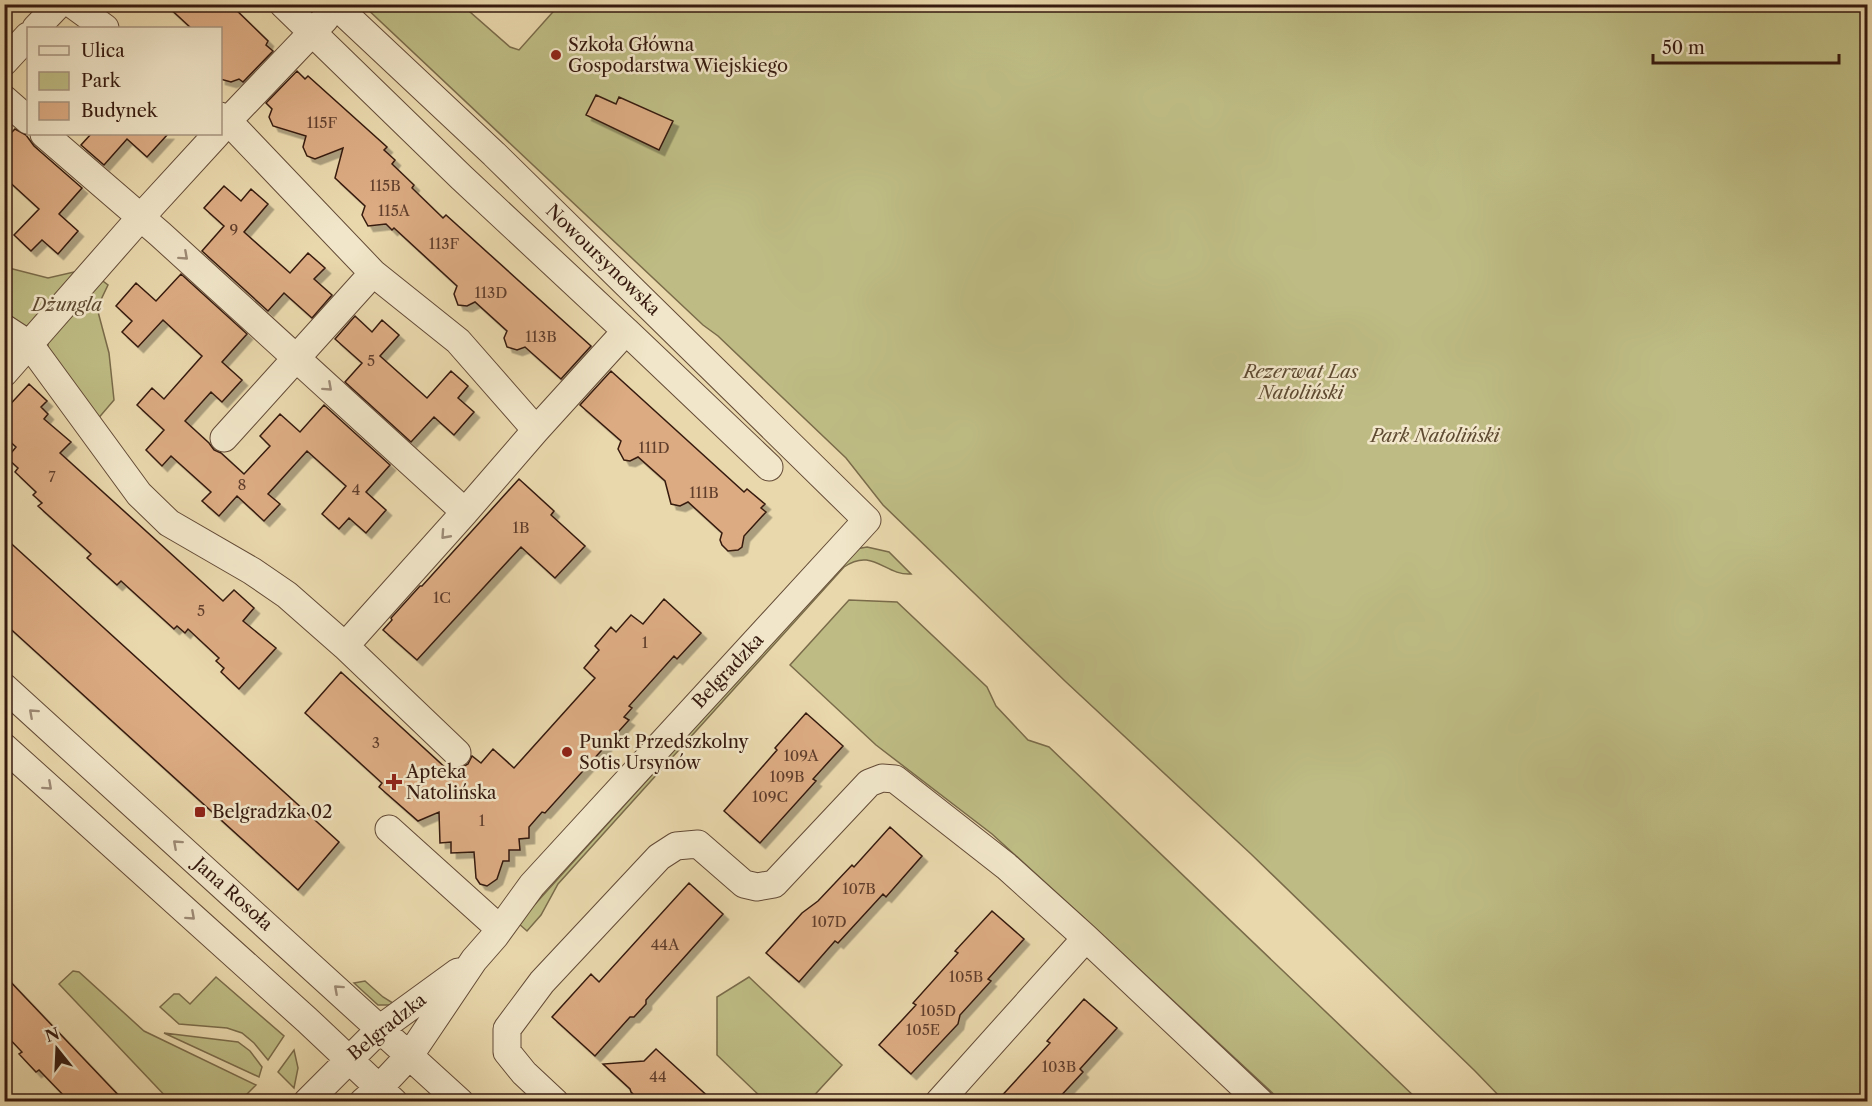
<svg xmlns="http://www.w3.org/2000/svg" width="1872" height="1106" viewBox="0 0 1872 1106" font-family="'Libre Caslon Text',serif">
	<style>
		.green { fill: #bebc84; stroke: #7a6b4a; stroke-width: 1.5 }
		.building { fill: #dcab82; stroke: #361a0f; stroke-width: 1.5; filter: url(#shadow) }
		.lines { fill: none; stroke-linecap: round; stroke-linejoin: round }
		.minor-casing { stroke: #634a36; stroke-width: 29 }
		.minor { stroke: #f1e6c9; stroke-width: 27 }
		.oneway { stroke: #9d8a75 }
		.poi-dot { fill: #8f2418; stroke: #f1e6c9; stroke-width: 2 }
		.labels { text-anchor: middle; dominant-baseline: central; stroke-width: 5; stroke-linejoin: round; paint-order: stroke }
		.number-label { font-size: 15px; fill: #603e2c }
		.poi-label { font-size: 18px; fill: #361a0f; stroke: #f1e6c9; text-anchor: start }
		.street-label { font-size: 18px; fill: #361a0f; stroke: #f1e6c9 }
		.park-label { font-size: 18px; font-style: italic; fill: #5f4b32; stroke: #f1e6c9 }
	</style>
	<defs>
		<filter id="shadow"><feDropShadow dx="5.5" dy="5.5" stdDeviation="0" flood-color="#0004"/></filter>
	</defs>
	<rect width="100%" height="100%" fill="#e9d8ac"/>
	<filter id="stains"><feTurbulence type="fractalNoise" baseFrequency=".00333" numOctaves="4"/><feColorMatrix values="0 0 0 0 .2 0 0 0 0 .09 0 0 0 0 .02 0 0 0 .5 -.17"/></filter>
	<radialGradient id="worn" r=".72"><stop offset=".6" stop-color="#630" stop-opacity="0"/><stop offset="1" stop-color="#630" stop-opacity=".3"/></radialGradient>
	<path class="green" d="M560,4L1867,5V1101H1504L1475,1071L1251,854L1066,682L883,505L846,458L718,336L703,325L363,5H462L510,47L519,50Z
		M5,267L48,278L87,269L108,285L97,308L109,353L114,400L96,421L48,349V340L30,327L17,326L5,317Z
		M867,547L889,552L911,574C885,576 873,547 844,567L558,884L541,915L527,931L518,923L856,549Z
		M849,600L897,602L987,687L996,706L1028,740L1049,747L1419,1101H1281L1081,915L992,834L876,745L790,665Z
		M73,971L79,972L144,1031L256,1085L240,1101H170L59,984Z
		M216,977L284,1036L268,1060L254,1043L242,1033L227,1028L179,1024L160,1007L174,994H179L190,1004Z
		M749,977L842,1065L809,1101H765L717,1055V997Z
		M365,981L383,997L396,1005H378L354,983Z
		M164,1033L238,1042L250,1051L262,1067L259,1077Z
		M294,1050L298,1068L294,1088L278,1072Z"/>
	<path class="building" d="M165,4H230L268,41L266,45L273,51L243,82L239,79L231,82L220,79V28H191Z
		M297,71L305,79L308,76L387,147L384,150L395,160L392,164L414,185L412,188L443,218L446,215L591,346L561,379L525,347L517,350L507,347L504,338L507,331L475,302L467,306L458,305L454,294L457,286L394,228L392,230L386,224L368,226L362,215L365,206L335,178L343,148L315,159L307,156L303,147L306,136L273,126L269,117L272,109L266,103Z
		M596,95L616,104L619,97L673,121L659,150L586,115Z
		M15,129L26,135L34,146L82,188L59,214L78,231L58,254L42,240L31,251L14,235L39,209L4,177V140Z
		M91,134H168L147,157L127,139L104,165L81,145Z
		M224,186L241,201L251,189L268,204L244,232L290,273L308,253L325,268L314,279L332,295L312,318L284,293L268,311L202,251L224,226L204,208Z
		M181,274L247,334L222,362L242,380L222,402L211,392L185,421L209,443L214,450L221,453L244,474L270,446L260,436L280,414L300,432L324,405L390,465L366,492L386,510L366,533L349,518L339,529L322,514L346,486L307,451L268,494L280,504L264,521L237,496L219,516L202,501L211,492L171,456L162,466L146,450L164,430L137,405L152,388L164,399L202,356L163,320L138,347L122,332L132,321L116,306L136,283L156,301Z
		M355,316L372,332L382,320L399,335L380,356L427,398L451,371L468,386L458,398L474,412L454,435L434,417L411,442L345,382L362,363L335,339Z
		M611,371L744,492L747,489L765,504L761,508L766,512L744,536L742,547L738,550L728,551L722,545L720,540L722,533L688,502L680,506L671,504L665,481L638,457L630,461L624,460L618,449L621,441L580,405Z
		M29,384L47,401L41,407L48,414L44,419L71,442L60,453L223,601L234,590L254,608L243,621L276,648L239,689L221,672L224,668L216,661L219,658L188,629L185,633L177,626L174,629L121,581L117,585L87,558L91,554L38,506L42,503L33,495L36,492L15,472L18,468L7,458L16,447L4,436V411Z
		M519,479L554,511L551,515L585,546L555,578L521,547L417,660L383,630L392,620L391,618L420,586H422Z
		M4,537L339,842L298,890L4,623Z
		M664,599L701,633L677,659L674,656L629,706L632,708L624,717L629,720L545,813L542,812L529,827V838L519,839L520,850H509V861H503L497,879L487,886L480,884L476,878L474,852L451,853V842L440,843L439,812L418,821L379,787L382,783L305,713L341,672L449,771L452,768H461L468,764L472,756L481,763L493,749L514,768L595,678L584,668L599,650L595,646L611,627L616,632L631,615L643,624Z
		M806,713L843,746L813,779L816,781L760,843L724,811L777,750L775,748Z
		M890,827L922,856L886,897L883,894L838,943L835,941L799,982L766,953L802,913L818,901L852,865L854,867Z
		M689,883L723,914L646,1000V1004L634,1017H630L595,1056L552,1017L591,974L599,982Z
		M992,911L1024,939L988,979L991,981L960,1015L958,1024L911,1074L879,1045L916,1005L913,1003L958,953L955,951Z
		M4,975L124,1101H69L39,1070L36,1072L19,1054L22,1052L4,1033Z
		M1084,999L1117,1028L1080,1069L1083,1072L1056,1101H997L1050,1043L1047,1041Z
		M656,1049L713,1101H640L631,1092L630,1089L603,1064L644,1061Z"/>
	<g class="lines">
		<defs>
			<path id="minor" d="M72,4L105,28
				M283,4L461,177L626,331L536,430L465,512
				M334,4L494,154L867,520L532,885L495,936L474,960L410,1055L379,1088L363,1102
				M36,28L59,4
				M4,62L28,36
				M4,99L28,120
				M220,116L228,121L373,273L458,341L536,430
				M220,129L325,19
				M44,134L160,234L465,512L345,646
				M4,328L30,345L139,494L169,523L252,571L287,595L345,646L457,753
				M626,331L769,467
				M4,373L140,218L217,134
				M224,438L373,273
				M4,687L460,1102
				M4,747L307,1020L394,1102
				M389,829L500,929
				M307,1102L381,1028L458,972
				M555,1102L524,1073L507,1052V1029L542,982L659,857L676,846L698,844L744,884L757,887L774,884L869,783L882,778L895,779L1006,866L1086,938L1260,1102
				M939,1102L1086,938"/>
		</defs>
		<use href="#minor" class="minor-casing"/>
		<use href="#minor" class="minor"/>
	</g>
	<defs><path id="oneway-chevron" d="M-2-3.5L2.5 0L-2 3.5" fill="none" stroke-width="1.6" stroke-linecap="round" stroke-linejoin="round" transform="scale(1.5)"/></defs>
	<g class="oneway">
		<use href="#oneway-chevron" transform="translate(184 256) rotate(42)"/>
		<use href="#oneway-chevron" transform="translate(328 387) rotate(42)"/>
		<use href="#oneway-chevron" transform="translate(445 535) rotate(132)"/>
		<use href="#oneway-chevron" transform="translate(33 713) rotate(-138)"/>
		<use href="#oneway-chevron" transform="translate(48 786) rotate(42)"/>
		<use href="#oneway-chevron" transform="translate(177 844) rotate(-138)"/>
		<use href="#oneway-chevron" transform="translate(191 916) rotate(42)"/>
		<use href="#oneway-chevron" transform="translate(338 989) rotate(-138)"/>
	</g>
	<g class="poi-dot">
		<circle cx="556" cy="55" r="6"/>
		<circle cx="567" cy="752" r="6"/>
		<path d="M391 773h6v6h6v6h-6v6h-6v-6h-6v-6h6z"/>
		<rect x="194" y="806" width="12" height="12" rx="3"/>
	</g>
	<g class="labels">
		<g class="number-label">
			<text x="322" y="122">115F</text>
			<text x="385" y="185">115B</text>
			<text x="394" y="210">115A</text>
			<text x="234" y="229">9</text>
			<text x="444" y="243">113F</text>
			<text x="491" y="292">113D</text>
			<text x="541" y="336">113B</text>
			<text x="371" y="360">5</text>
			<text x="654" y="447">111D</text>
			<text x="52" y="476">7</text>
			<text x="242" y="484">8</text>
			<text x="356" y="489">4</text>
			<text x="704" y="492">111B</text>
			<text x="521" y="527">1B</text>
			<text x="442" y="597">1C</text>
			<text x="201" y="610">5</text>
			<text x="645" y="642">1</text>
			<text x="376" y="742">3</text>
			<text x="801" y="755">109A</text>
			<text x="787" y="776">109B</text>
			<text x="770" y="796">109C</text>
			<text x="482" y="820">1</text>
			<text x="859" y="888">107B</text>
			<text x="829" y="921">107D</text>
			<text x="665" y="944">44A</text>
			<text x="966" y="976">105B</text>
			<text x="938" y="1010">105D</text>
			<text x="923" y="1029">105E</text>
			<text x="1059" y="1066">103B</text>
			<text x="658" y="1076">44</text>
		</g>
		<g class="poi-label">
			<text x="568" y="45">Szkoła Główna<tspan x="568" dy="21">Gospodarstwa Wiejskiego</tspan></text>
			<text x="579" y="742">Punkt Przedszkolny<tspan x="579" dy="21">Sotis Ursynów</tspan></text>
			<text x="406" y="772">Apteka<tspan x="406" dy="21">Natolińska</tspan></text>
			<text x="212" y="812">Belgradzka 02</text>
		</g>
		<g class="street-label">
			<text transform="translate(603 260) rotate(44)">Nowoursynowska</text>
			<text transform="translate(728 671) rotate(-47)">Belgradzka</text>
			<text transform="translate(233 894) rotate(42)">Jana Rosoła</text>
			<text transform="translate(387 1027) rotate(-39)">Belgradzka</text>
		</g>
		<g class="park-label">
			<text x="67" y="305">Dżungla</text>
			<text x="1301" y="372">Rezerwat Las<tspan x="1301" dy="21">Natoliński</tspan></text>
			<text x="1435" y="436">Park Natoliński</text>
		</g>
	</g>
	<rect width="1872" height="1106" fill="none" stroke="#e9d8ac" stroke-width="24"/>
	<rect x="6" y="6" width="1860" height="1094" fill="none" stroke="#361a0f" stroke-width="3"/>
	<rect x="12" y="12" width="1848" height="1082" fill="none" stroke="#361a0f" stroke-width="1.5"/>
	<rect x="27" y="27" width="195" height="108" fill="#f1e6c9" stroke="#a6947f" stroke-width="1.5"/>
	<rect x="39" y="46" width="30" height="9" fill="#f1e6c9" stroke="#a6947f" stroke-width="1.5"/>
	<text x="81" y="57" font-size="18" fill="#361a0f">Ulica</text>
	<rect x="39" y="72" width="30" height="18" fill="#bebc84" stroke="#a6947f" stroke-width="1.5"/>
	<text x="81" y="87" font-size="18" fill="#361a0f">Park</text>
	<rect x="39" y="102" width="30" height="18" fill="#dcab82" stroke="#a6947f" stroke-width="1.5"/>
	<text x="81" y="117" font-size="18" fill="#361a0f">Budynek</text>
	<g transform="translate(57 1049) rotate(342)" stroke="#f1e6c9" stroke-width="4.5" paint-order="stroke">
	<path d="M0-4.5L10 22L0 15L-10 22Z" fill="#361a0f"/>
	<text y="-9" font-size="16" font-weight="bold" text-anchor="middle" fill="#361a0f">N</text>
	</g>
	<path d="M1653 54v9h186v-9" fill="none" stroke="#361a0f" stroke-width="3"/>
	<text x="1662" y="54" font-size="18" fill="#361a0f" stroke="#f1e6c9" stroke-width="4.5" paint-order="stroke">50 m</text>
	<rect width="100%" height="100%" filter="url(#stains)"/>
	<rect width="100%" height="100%" fill="url(#worn)"/>
</svg>
